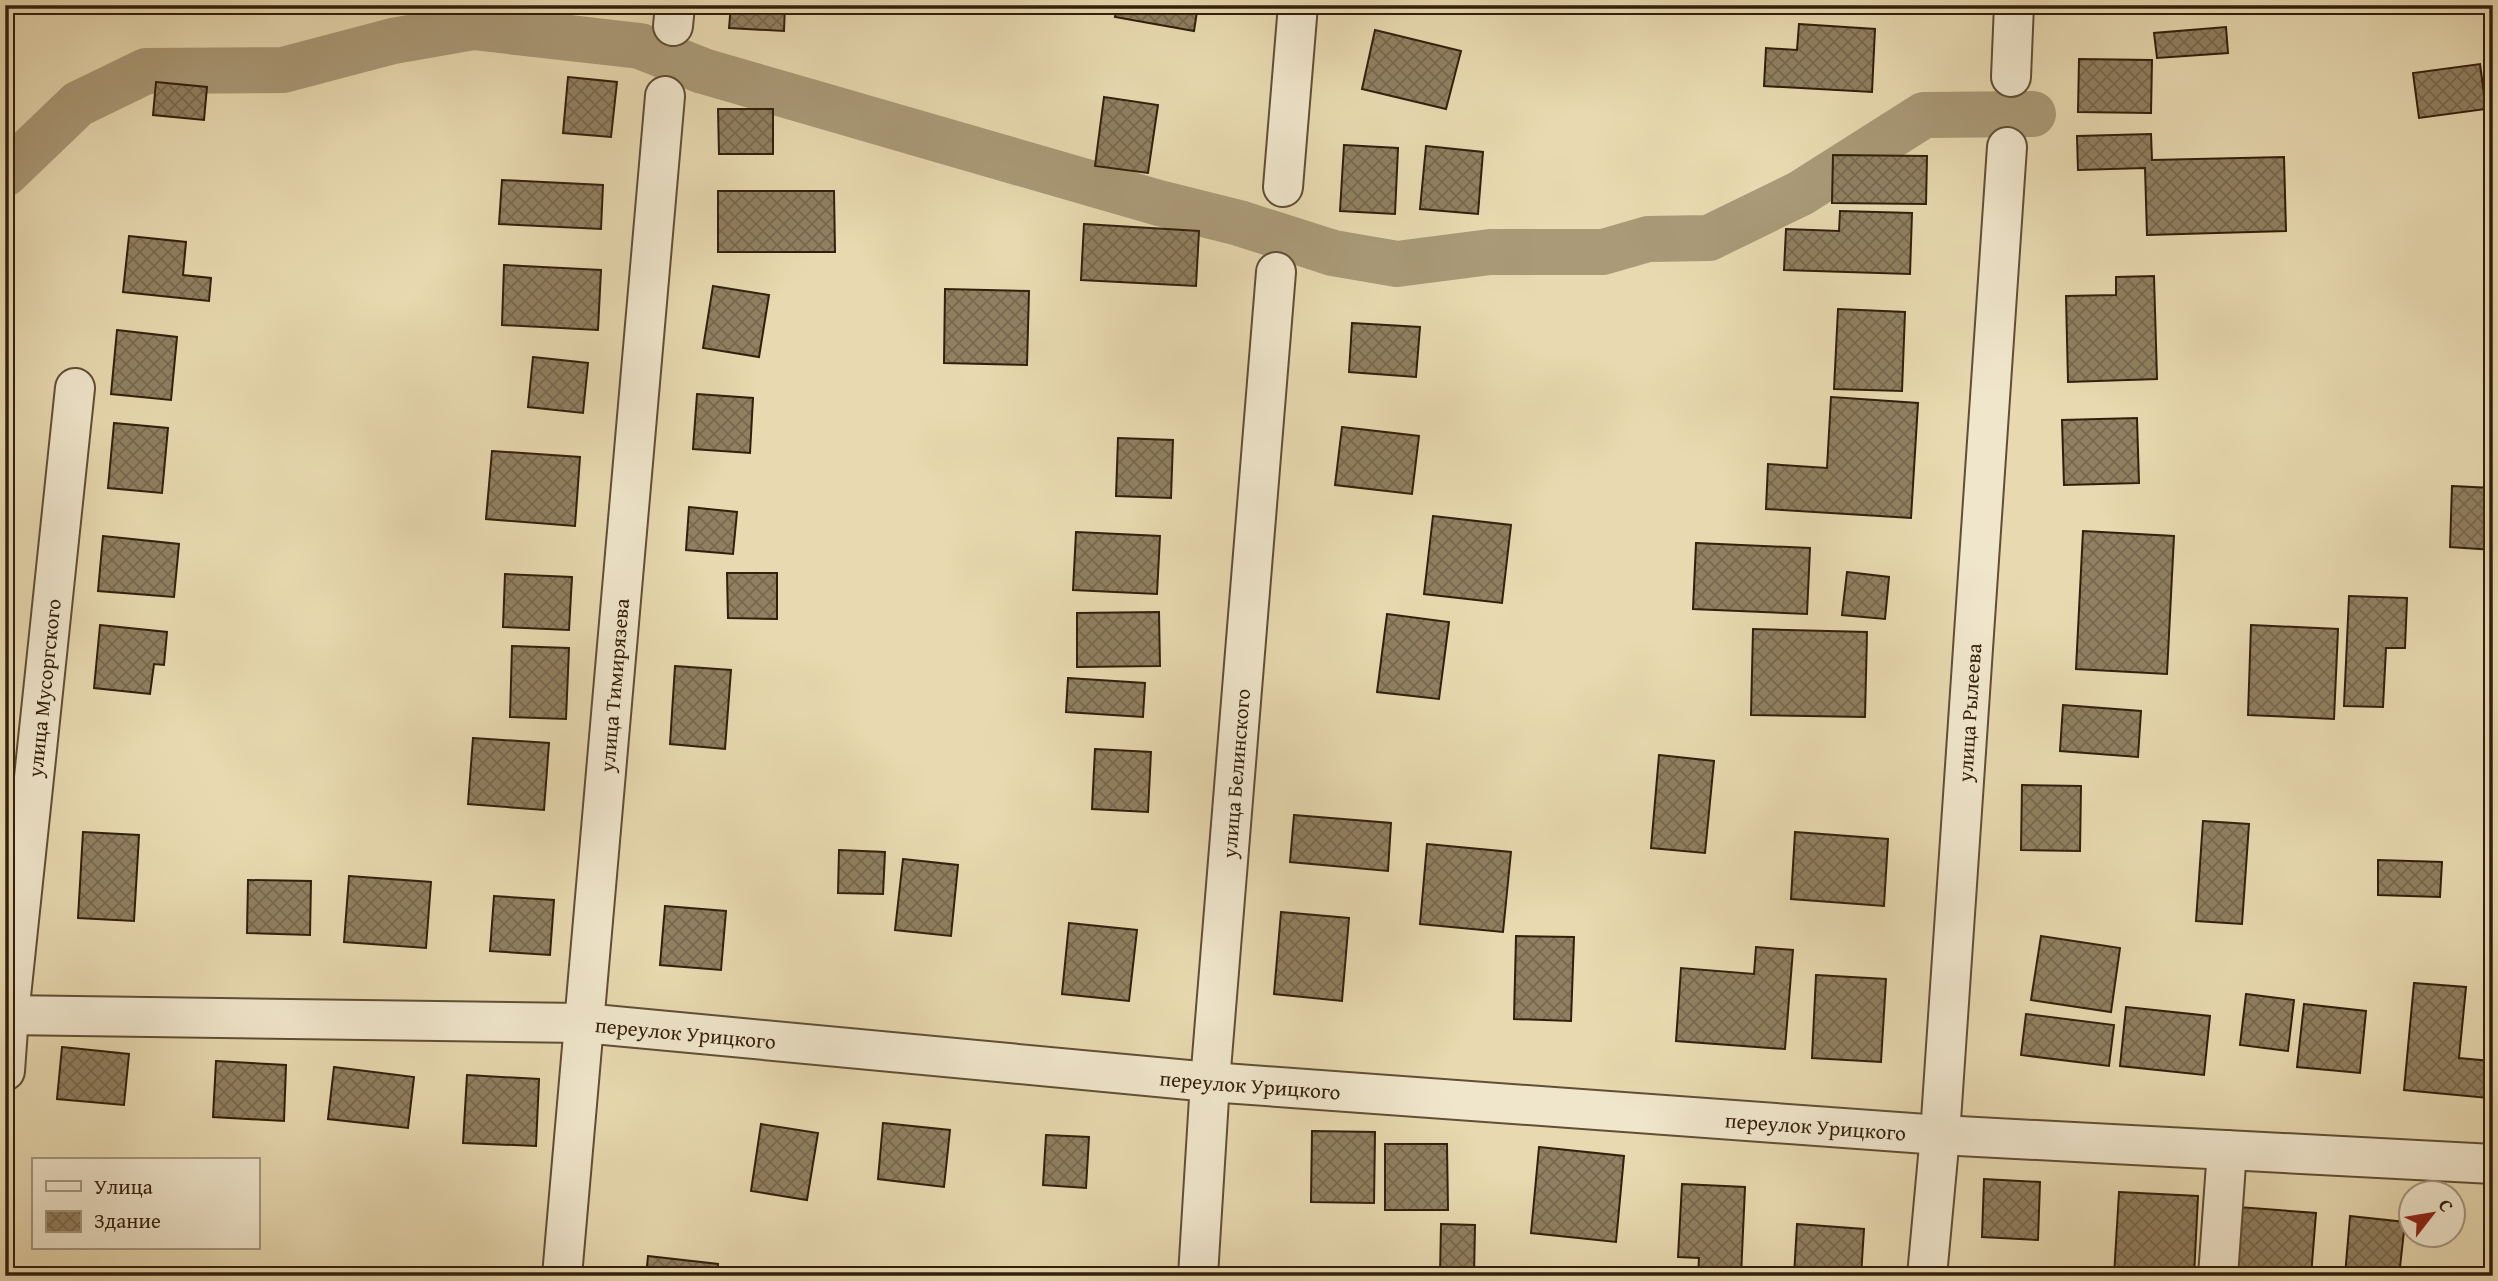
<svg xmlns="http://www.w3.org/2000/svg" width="2498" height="1281" viewBox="0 0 2498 1281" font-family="'Gentium Book Plus',serif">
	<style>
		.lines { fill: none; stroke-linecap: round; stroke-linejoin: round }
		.canal { stroke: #aa9a78; stroke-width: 46 }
		.building { fill: url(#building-cross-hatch); stroke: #321f0c; stroke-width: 2 }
		.minor-casing { stroke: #604e35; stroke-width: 42 }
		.minor { stroke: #f0e6cc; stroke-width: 38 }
		.labels { text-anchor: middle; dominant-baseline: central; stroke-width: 7; stroke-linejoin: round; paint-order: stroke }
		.street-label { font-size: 21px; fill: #321f0c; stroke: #f0e6cc }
	</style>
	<defs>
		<pattern id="building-cross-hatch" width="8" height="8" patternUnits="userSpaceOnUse" patternTransform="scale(1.75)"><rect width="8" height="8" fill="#918061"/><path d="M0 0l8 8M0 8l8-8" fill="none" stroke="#77684e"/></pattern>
	</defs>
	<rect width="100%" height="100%" fill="#e8d9b0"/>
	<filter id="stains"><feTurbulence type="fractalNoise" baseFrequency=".00286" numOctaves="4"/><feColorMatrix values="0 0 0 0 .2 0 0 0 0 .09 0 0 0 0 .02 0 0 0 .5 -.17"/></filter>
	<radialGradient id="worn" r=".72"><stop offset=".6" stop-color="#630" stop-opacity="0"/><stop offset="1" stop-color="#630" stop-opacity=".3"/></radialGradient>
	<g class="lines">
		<path class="canal" d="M5,174L78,104L146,71L283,70L393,41L473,27L640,46L703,71L1159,203L1239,223L1333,253L1397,264L1490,252H1603L1648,239L1709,238L1801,193L1924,115L2033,114"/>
	</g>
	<path class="building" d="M731,5H785L784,31L729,28Z
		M1117,5H1198L1194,31L1115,17Z
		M1799,24L1875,29L1872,92L1764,86L1766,48L1797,50Z
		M2226,27L2228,53L2157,58L2154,33Z
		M1375,30L1461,51L1446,109L1362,89Z
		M2079,59L2152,60L2151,113L2078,112Z
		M2480,64L2486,109L2419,118L2413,73Z
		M568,77L617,82L611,137L563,133Z
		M156,82L207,87L204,120L153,115Z
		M1104,97L1158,105L1148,173L1095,166Z
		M718,109H773V154H719Z
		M2151,134L2152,160L2284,157L2286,231L2147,235L2145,168L2078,170L2077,136Z
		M1344,145L1398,148L1395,214L1340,211Z
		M1426,146L1483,152L1478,214L1420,209Z
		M1833,155L1927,156L1926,204L1832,203Z
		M502,180L603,185L601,229L499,224Z
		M2493,180V248L2484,181Z
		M718,191H834L835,252H718Z
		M1840,211L1912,213L1910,274L1784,270L1786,229L1839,231Z
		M1084,224L1199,231L1196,286L1081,280Z
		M129,236L186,242L183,275L211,278L209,301L123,292Z
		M504,265L601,270L598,330L502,325Z
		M2154,276L2157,379L2068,382L2066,296L2116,295V277Z
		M713,286L769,295L759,357L703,348Z
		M945,289L1029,291L1027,365L944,363Z
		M1838,309L1905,312L1902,391L1834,389Z
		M1352,323L1420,327L1416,377L1349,372Z
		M117,330L177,337L171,400L111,394Z
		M533,357L588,363L583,413L528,407Z
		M697,394L753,398L750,453L693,449Z
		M1831,397L1918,403L1911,518L1766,509L1768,464L1827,468Z
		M2137,418L2139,483L2064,485L2062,420Z
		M114,423L168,428L162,493L108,488Z
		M1342,427L1419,436L1412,494L1335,485Z
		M1118,438L1173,440L1171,498L1116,496Z
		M492,451L580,457L575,526L486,519Z
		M2452,486L2493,488V550L2450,547Z
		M689,507L737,512L733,554L686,550Z
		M1433,516L1511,525L1502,603L1424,594Z
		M2083,531L2174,536L2167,674L2076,669Z
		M1076,532L1160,536L1157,594L1073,590Z
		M103,536L179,544L174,597L98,591Z
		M1696,543L1810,548L1807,614L1693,609Z
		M1847,572L1889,577L1885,619L1842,615Z
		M727,573H777V619L728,618Z
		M505,574L572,577L569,630L503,627Z
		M2349,596L2407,598L2405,648H2386L2383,707L2344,706Z
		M1159,612L1160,666L1077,667V613Z
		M1387,614L1449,622L1439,699L1377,692Z
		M100,625L167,632L164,665L154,664L150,694L94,688Z
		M2251,625L2338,629L2334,719L2248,715Z
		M1753,629L1867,632L1865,717L1751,715Z
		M512,646L569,648L566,719L510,717Z
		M675,666L731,670L725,749L670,744Z
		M1068,678L1145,683L1143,717L1066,712Z
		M2063,705L2141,711L2138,757L2060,751Z
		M473,738L549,743L544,810L468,804Z
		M1095,749L1151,752L1148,812L1092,809Z
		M1659,755L1714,761L1705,853L1651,848Z
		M2022,785L2081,786L2080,851L2021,850Z
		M1294,815L1391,823L1388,871L1290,862Z
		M2203,821L2249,824L2242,924L2196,921Z
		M83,832L139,835L134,921L78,918Z
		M1795,832L1888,839L1884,906L1791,899Z
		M1427,844L1511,852L1503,932L1420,924Z
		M839,850L885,852L883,894L838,893Z
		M903,859L958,865L951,936L895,930Z
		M2378,860L2442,862L2440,897L2378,895Z
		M349,876L431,882L426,948L344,942Z
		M248,880L311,881L310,935L247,933Z
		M494,896L554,900L550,955L490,951Z
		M665,906L726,911L721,970L660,965Z
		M1281,912L1349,918L1342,1001L1274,994Z
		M1069,923L1137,930L1129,1001L1062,994Z
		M1516,936L1574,937L1571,1021L1514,1019Z
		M2041,936L2120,948L2111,1012L2031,1000Z
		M1756,947L1793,950L1785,1049L1676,1041L1681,968L1754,974Z
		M1816,975L1886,979L1881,1062L1812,1058Z
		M2414,983L2466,987L2459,1058L2491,1061L2488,1098L2404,1090Z
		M2246,994L2294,1000L2288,1051L2240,1045Z
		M2304,1004L2366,1011L2360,1073L2297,1067Z
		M2126,1007L2210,1016L2204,1075L2120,1066Z
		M2026,1014L2114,1025L2109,1066L2021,1055Z
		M62,1047L129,1054L124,1105L57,1099Z
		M216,1061L286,1065L284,1121L213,1117Z
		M334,1067L414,1077L408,1128L328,1119Z
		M467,1075L539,1079L536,1146L463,1143Z
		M883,1123L950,1130L944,1187L878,1179Z
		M761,1124L818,1133L807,1200L751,1191Z
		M1312,1131L1375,1132L1374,1203L1311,1202Z
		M1046,1135L1089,1137L1086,1188L1043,1185Z
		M1385,1144H1447L1448,1210H1385Z
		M1539,1147L1624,1156L1616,1242L1531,1233Z
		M1984,1179L2040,1182L2038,1240L1982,1237Z
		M1682,1184L1745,1187L1741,1276H1698L1699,1258L1678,1257Z
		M2119,1192L2198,1196L2194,1276H2114Z
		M2238,1207L2316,1213L2311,1276H2233Z
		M2350,1216L2405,1222L2399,1276H2345Z
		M1441,1224L1475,1225L1474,1276H1440Z
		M1797,1224L1864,1229L1861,1276H1794Z
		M648,1256L718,1264L717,1276H646Z
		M2480,1269L2493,1271V1276H2479Z
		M1628,1270L1676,1275V1276H1627Z
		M1998,1271L2035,1274V1276H1997Z"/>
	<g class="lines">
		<defs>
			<g id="minor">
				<path d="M673,26L675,5"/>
				<path d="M2011,77L2014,5"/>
				<path d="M1283,187L1298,5"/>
				<path id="s1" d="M5,1015L583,1023L1210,1082L1940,1135L2493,1164"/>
				<path id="s2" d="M5,1071L9,1015L75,388"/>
				<path id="s3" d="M562,1276L665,96"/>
				<path id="s4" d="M1198,1276L1210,1082L1276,272"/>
				<path id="s5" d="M1927,1276L1940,1135L2007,147"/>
				<path d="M2218,1276L2227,1150"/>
			</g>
		</defs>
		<use href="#minor" class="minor-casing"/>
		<use href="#minor" class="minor"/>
	</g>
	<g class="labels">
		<g class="street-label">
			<text stroke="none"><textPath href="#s3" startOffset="593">улица Тимирязева</textPath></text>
			<text stroke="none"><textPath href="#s2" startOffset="385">улица Мусоргского</textPath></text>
			<text stroke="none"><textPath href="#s5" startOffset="565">улица Рылеева</textPath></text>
			<text stroke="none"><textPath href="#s4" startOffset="504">улица Белинского</textPath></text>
			<text stroke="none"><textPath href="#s1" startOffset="681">переулок Урицкого</textPath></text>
			<text stroke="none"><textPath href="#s1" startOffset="1248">переулок Урицкого</textPath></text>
			<text stroke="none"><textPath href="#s1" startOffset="1815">переулок Урицкого</textPath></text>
		</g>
	</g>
	<rect width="2498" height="1281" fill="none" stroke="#e8d9b0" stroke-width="28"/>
	<rect x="7" y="7" width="2484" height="1267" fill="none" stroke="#321f0c" stroke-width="3.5"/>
	<rect x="14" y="14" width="2470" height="1253" fill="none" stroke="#321f0c" stroke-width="2"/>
	<rect x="32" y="1158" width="228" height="91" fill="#f0e6cc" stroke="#a4967f" stroke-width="2"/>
	<rect x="46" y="1181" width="35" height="10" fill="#f0e6cc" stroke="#a4967f" stroke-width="2"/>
	<text x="94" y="1194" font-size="21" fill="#321f0c">Улица</text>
	<rect x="46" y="1211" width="35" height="21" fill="url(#building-cross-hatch)" stroke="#a4967f" stroke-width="2"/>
	<text x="94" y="1228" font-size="21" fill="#321f0c">Здание</text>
	<g transform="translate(2432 1214) rotate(59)"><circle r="33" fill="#f0e6cc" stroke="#a4967f" stroke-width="2"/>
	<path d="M0-5L12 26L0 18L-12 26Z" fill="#8f2418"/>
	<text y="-10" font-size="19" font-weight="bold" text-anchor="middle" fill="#321f0c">С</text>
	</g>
	<rect width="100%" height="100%" filter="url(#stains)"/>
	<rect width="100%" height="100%" fill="url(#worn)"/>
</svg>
